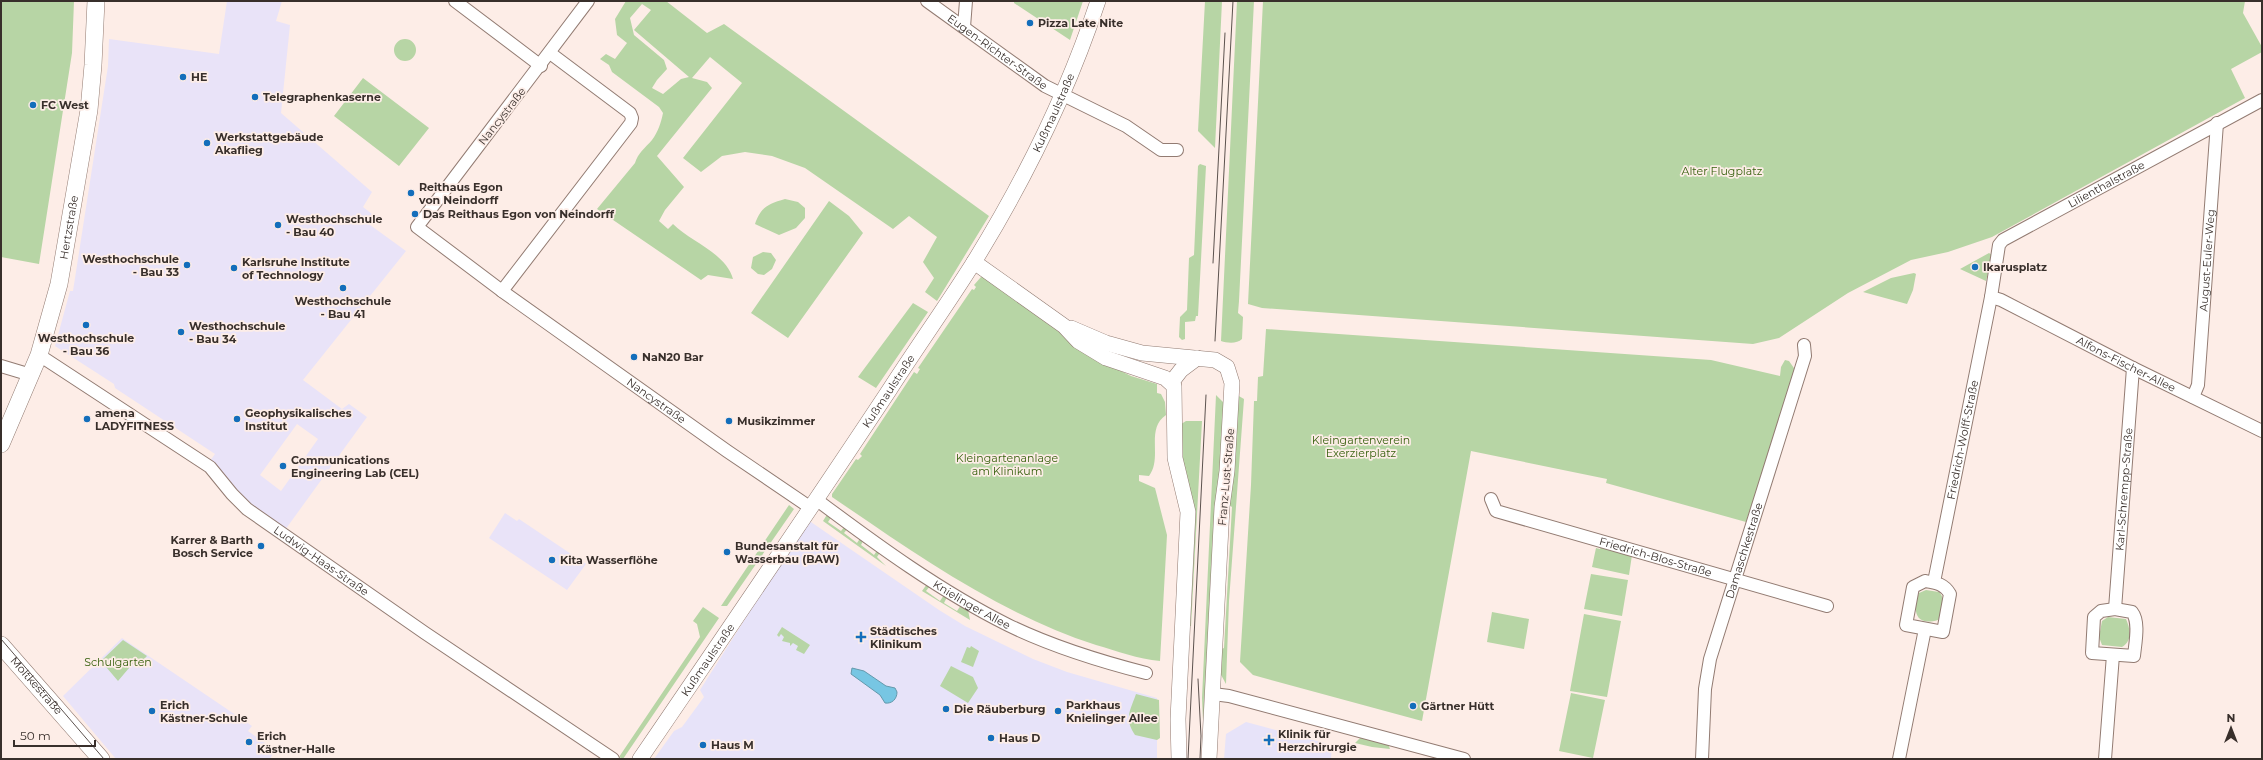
<svg xmlns="http://www.w3.org/2000/svg" width="2263" height="760" viewBox="0 0 2263 760" font-family="Montserrat,sans-serif">
	<style>
		.education { fill: #e9e3f8; fill-rule: evenodd }
		.medical { fill: #e7e3f9 }
		.green { fill: #b7d5a5; fill-rule: evenodd }
		.water { fill: #77c6e3; stroke: #6499ac }
		.lines { fill: none; stroke-linecap: round; stroke-linejoin: round }
		.minor-casing { stroke: #927b72; stroke-width: 14 }
		.tertiary-casing { stroke: #927b72; stroke-width: 16 }
		.secondary-casing { stroke: #927b72; stroke-width: 18 }
		.minor { stroke: #fff; stroke-width: 12 }
		.tertiary { stroke: #fff; stroke-width: 15 }
		.secondary { stroke: #fff; stroke-width: 17 }
		.tram { stroke: #5c524e; stroke-width: 1 }
		.poi-dot { fill: #136ebb; stroke: #fdede7; stroke-width: 1.5 }
		.labels { text-anchor: middle; dominant-baseline: central; stroke-width: 3.5; stroke-linejoin: round; paint-order: stroke }
		.poi-label { font-size: 11px; font-weight: bold; fill: #382f2b; stroke: #fdede7; text-anchor: start }
		.street-label { font-size: 11px; fill: #382f2b; stroke: #fdede7 }
		.park-label { font-size: 11px; fill: #36600d; stroke: #fdede7 }
	</style>
	<rect width="100%" height="100%" fill="#fdede7"/>
	<path class="education" d="M227,1H282L276,21L290,25L281,113L372,192L363,207L372,214L366,222L406,251L303,380L342,409L349,404L367,417L285,530L247,504L210,461L215,454L115,388L114,384L55,346L70,291H73L108,66L109,39L219,54ZM297,424L318,439L281,491L260,475Z
		M505,513L517,521L519,519L586,564L567,590L489,538Z
		M122,638L252,726L248,731L275,750L270,759H116L63,696Z"/>
	<path class="medical" d="M808,520L939,610L965,626L1033,659L1067,672L1157,698V759H654L674,731L682,727L704,697L700,690Z
		M1246,722L1332,745L1331,759H1224L1226,734Z"/>
	<path class="green" d="M1,1H74L72,53L39,264L1,257Z
		M626,1H666L707,33L724,24L989,216L937,301L925,292L934,278L923,262L937,237L909,216L893,229L805,168L772,156L745,152L722,156L701,172L683,158L742,83L710,57L692,78L707,82L712,88L657,156L684,187L665,210L659,221L668,229L673,224C691,242 726,253 733,279L708,275L701,280L597,209L635,163C638,153 645,148 652,140C658,132 661,123 663,113L659,107L612,72L609,65L600,59L606,54L615,59L627,43L617,35L615,19ZM642,4L651,10L634,30L689,77L681,79L663,94L652,88L657,80L667,69L664,60L634,35L630,18Z
		M1014,1H1083L1070,40L1014,3Z
		M1205,1H1222L1215,148L1198,131Z
		M1237,1H1254L1239,301L1238,313L1243,317L1242,339C1237,344 1227,343 1221,341Z
		M1263,1H2245L2243,13L2262,47V52L2231,69L2245,98L1992,237L1948,252L1911,260L1848,293L1779,338L1753,344L1262,308L1248,304Z
		M394 50a11 11 0 1 1 22 0a11 11 0 1 1-22 0Z
		M363,78L429,128L399,166L334,116Z
		M1200,164L1206,166L1198,316H1196L1195,321L1185,322V339L1182,340L1179,337L1180,317L1187,310L1189,258L1194,255L1198,166Z
		M785,199L798,202L805,208V218L796,228L779,235L755,224C761,207 768,204 785,199Z
		M829,201L849,216L863,233L788,338L751,313Z
		M763,252L771,253L776,260L772,269L764,275L758,274L751,268L753,257Z
		M1989,253L1992,255L1986,281L1960,269Z
		M1914,273L1916,274L1913,290L1907,304L1863,292L1891,278Z
		M981,277H983L1099,360L1131,376L1157,384V393L1161,394L1165,402L1166,415C1145,429 1163,458 1149,476L1139,475V481L1155,488L1167,535L1160,661C1138,659 1117,651 1096,645C998,613 916,554 832,497V494L856,459L858,460L862,456L860,454L914,372L917,374L920,369L918,368L972,289L974,290L976,287L974,285Z
		M913,303L928,312L876,388L858,377Z
		M1266,329L1711,360L1780,376L1781,367L1785,360L1789,361L1796,371L1746,522L1606,483L1607,479L1471,451L1422,721L1253,675L1240,662L1251,485L1254,401H1257L1258,377L1263,376Z
		M1216,395L1223,402L1225,409L1206,721H1203L1202,698Z
		M1237,395L1244,399L1229,601L1226,684L1220,673L1219,650L1224,648L1232,507L1229,505Z
		M1186,421H1202L1191,626H1189L1178,426Z
		M789,505L794,509L727,606H721Z
		M828,513L832,516L828,522L841,531L845,526L848,528L844,533L857,543L861,537L864,539L861,545L874,555L878,549L881,551L877,557L886,566L823,521Z
		M1601,546L1632,555L1629,575L1592,567L1596,548L1600,549Z
		M1591,574L1628,580L1622,616L1584,609Z
		M927,584L930,586L926,591L940,601L944,595L947,597L944,603L957,611L961,605L968,610L970,620L922,591Z
		M1926,590L1939,592C1946,598 1943,613 1938,620C1915,627 1912,610 1919,593Z
		M703,607L719,618L623,759L619,757L700,637L697,624L693,621Z
		M1492,612L1529,619L1524,649L1487,642Z
		M1584,614L1621,621L1607,697L1570,691Z
		M2108,617L2126,619C2130,628 2133,641 2122,647L2102,645L2099,637L2102,621Z
		M782,627L810,645L804,654L796,650L798,646L793,643L790,646V643L782,641L784,637L781,634L779,637L777,635Z
		M123,640L147,656L141,662L135,661L118,681L101,661Z
		M971,646L979,651L973,667L961,662L967,647L970,648Z
		M951,666L973,677L978,688L968,703L940,686Z
		M1571,693L1605,700L1593,758L1559,751Z
		M1136,694L1159,700L1160,738L1157,740L1135,735C1124,719 1130,711 1136,694Z
		M1361,737L1388,744L1390,749L1372,747L1355,743Z"/>
	<path class="water" d="M852,668L864,671L886,686L895,688L897,692C897,699 892,704 885,703L880,695L851,674Z"/>
	<g class="lines">
		<defs>
			<g id="minor">
				<path d="M455,1L541,66"/>
				<path id="s1" d="M588,1L417,227L502,291L727,451L811,508"/>
				<path id="s2" d="M927,1L1045,86L1126,126L1161,150H1177"/>
				<path d="M964,27L966,1"/>
				<path d="M502,291L631,123L632,118L630,113L550,53"/>
				<path id="s3" d="M1991,297L2001,300L2133,368L2262,431"/>
				<path id="s4" d="M39,355L210,467L232,494L247,509L425,633L613,759"/>
				<path d="M1,366L31,375"/>
				<path id="s5" d="M2193,397L2198,385L2217,123"/>
				<path id="s6" d="M1491,499L1496,511L1827,606"/>
				<path id="s7" d="M817,500C877,545 940,591 1008,625C1051,646 1099,661 1146,673"/>
				<path d="M1925,581C1937,583 1944,584 1950,594L1943,632L1906,625L1913,587Z"/>
				<path id="s8" d="M1934,582L1991,297L1999,245L2003,240L2262,100"/>
				<path id="s9" d="M2115,609L2133,368"/>
				<path d="M2115,609L2132,612C2140,622 2135,644 2134,656L2092,653L2094,617L2101,611Z"/>
				<path d="M1213,694L1229,696L1464,759"/>
				<path id="s10" d="M1702,759L1705,689L1710,659L1805,356L1804,345"/>
				<path d="M1899,759L1925,629"/>
				<path d="M2105,759L2113,655"/>
			</g>
			<g id="tertiary">
				<path d="M974,262L1064,326L1078,341L1106,358L1165,378L1174,386L1175,458L1188,512L1178,719L1179,759"/>
				<path d="M1071,328L1106,343L1142,353L1215,360L1227,367L1232,383L1227,471L1222,507L1209,759"/>
				<path d="M1171,383L1181,370L1197,358"/>
				<path id="s11" d="M640,759C724,636 808,513 890,389C917,347 947,305 974,262C1024,181 1068,92 1098,1"/>
			</g>
			<g id="secondary">
				<path id="s12" d="M1,444L39,355L59,284L89,110L93,65L96,1"/>
				<path id="s13" d="M1,645L101,759"/>
			</g>
		</defs>
		<use href="#minor" class="minor-casing"/>
		<use href="#tertiary" class="tertiary-casing"/>
		<use href="#secondary" class="secondary-casing"/>
		<use href="#minor" class="minor"/>
		<use href="#tertiary" class="tertiary"/>
		<use href="#secondary" class="secondary"/>
		<path class="tram" d="M1213,263L1225,33
			M1215,341L1233,1
			M1,639L104,759
			M1198,679L1201,736L1200,759
			M1188,759L1206,395"/>
	</g>
	<g class="poi-dot">
		<circle cx="1030" cy="23" r="4"/>
		<circle cx="183" cy="77" r="4"/>
		<circle cx="255" cy="97" r="4"/>
		<circle cx="33" cy="105" r="4"/>
		<circle cx="207" cy="143" r="4"/>
		<circle cx="411" cy="193" r="4"/>
		<circle cx="415" cy="214" r="4"/>
		<circle cx="278" cy="225" r="4"/>
		<circle cx="187" cy="265" r="4"/>
		<circle cx="1975" cy="267" r="4"/>
		<circle cx="234" cy="268" r="4"/>
		<circle cx="343" cy="288" r="4"/>
		<circle cx="86" cy="325" r="4"/>
		<circle cx="181" cy="332" r="4"/>
		<circle cx="634" cy="357" r="4"/>
		<circle cx="87" cy="419" r="4"/>
		<circle cx="237" cy="419" r="4"/>
		<circle cx="729" cy="421" r="4"/>
		<circle cx="283" cy="466" r="4"/>
		<circle cx="261" cy="546" r="4"/>
		<circle cx="727" cy="552" r="4"/>
		<circle cx="552" cy="560" r="4"/>
		<path d="M859 631h4v4h4v4h-4v4h-4v-4h-4v-4h4z"/>
		<circle cx="1413" cy="706" r="4"/>
		<circle cx="946" cy="709" r="4"/>
		<circle cx="152" cy="711" r="4"/>
		<circle cx="1058" cy="711" r="4"/>
		<circle cx="991" cy="738" r="4"/>
		<path d="M1267 734h4v4h4v4h-4v4h-4v-4h-4v-4h4z"/>
		<circle cx="249" cy="742" r="4"/>
		<circle cx="703" cy="745" r="4"/>
	</g>
	<g class="labels">
		<g class="poi-label">
			<text x="1038" y="23">Pizza Late Nite</text>
			<text x="191" y="77">HE</text>
			<text x="263" y="97">Telegraphenkaserne</text>
			<text x="41" y="105">FC West</text>
			<text x="215" y="137">Werkstattgebäude<tspan x="215" dy="13">Akaflieg</tspan></text>
			<text x="419" y="187">Reithaus Egon<tspan x="419" dy="13">von Neindorff</tspan></text>
			<text x="423" y="214">Das Reithaus Egon von Neindorff</text>
			<text x="286" y="219">Westhochschule<tspan x="286" dy="13">- Bau 40</tspan></text>
			<text x="179" y="259" text-anchor="end">Westhochschule<tspan x="179" dy="13">- Bau 33</tspan></text>
			<text x="242" y="262">Karlsruhe Institute<tspan x="242" dy="13">of Technology</tspan></text>
			<text x="1983" y="267">Ikarusplatz</text>
			<text x="343" y="301" text-anchor="middle">Westhochschule<tspan x="343" dy="13">- Bau 41</tspan></text>
			<text x="189" y="326">Westhochschule<tspan x="189" dy="13">- Bau 34</tspan></text>
			<text x="86" y="338" text-anchor="middle">Westhochschule<tspan x="86" dy="13">- Bau 36</tspan></text>
			<text x="642" y="357">NaN20 Bar</text>
			<text x="95" y="413">amena<tspan x="95" dy="13">LADYFITNESS</tspan></text>
			<text x="245" y="413">Geophysikalisches<tspan x="245" dy="13">Institut</tspan></text>
			<text x="737" y="421">Musikzimmer</text>
			<text x="291" y="460">Communications<tspan x="291" dy="13">Engineering Lab (CEL)</tspan></text>
			<text x="253" y="540" text-anchor="end">Karrer &amp; Barth<tspan x="253" dy="13">Bosch Service</tspan></text>
			<text x="735" y="546">Bundesanstalt für<tspan x="735" dy="13">Wasserbau (BAW)</tspan></text>
			<text x="560" y="560">Kita Wasserflöhe</text>
			<text x="870" y="631">Städtisches<tspan x="870" dy="13">Klinikum</tspan></text>
			<text x="160" y="705">Erich<tspan x="160" dy="13">Kästner-Schule</tspan></text>
			<text x="1066" y="705">Parkhaus<tspan x="1066" dy="13">Knielinger Allee</tspan></text>
			<text x="1421" y="706">Gärtner Hütt</text>
			<text x="954" y="709">Die Räuberburg</text>
			<text x="1278" y="734">Klinik für<tspan x="1278" dy="13">Herzchirurgie</tspan></text>
			<text x="257" y="736">Erich<tspan x="257" dy="13">Kästner-Halle</tspan></text>
			<text x="999" y="738">Haus D</text>
			<text x="711" y="745">Haus M</text>
		</g>
		<g class="street-label">
			<text stroke="none"><textPath href="#s2" startOffset="87">Eugen-Richter-Straße</textPath></text>
			<text stroke="none"><textPath href="#s11" startOffset="768">Kußmaulstraße</textPath></text>
			<text transform="translate(502 116) rotate(-52)">Nancystraße</text>
			<text stroke="none"><textPath href="#s8" startOffset="467">Lilienthalstraße</textPath></text>
			<text stroke="none"><textPath href="#s12" startOffset="228">Hertzstraße</textPath></text>
			<text stroke="none"><textPath href="#s5" startOffset="138">August-Euler-Weg</textPath></text>
			<text stroke="none"><textPath href="#s3" startOffset="151">Alfons-Fischer-Allee</textPath></text>
			<text stroke="none"><textPath href="#s11" startOffset="444">Kußmaulstraße</textPath></text>
			<text stroke="none"><textPath href="#s1" startOffset="579">Nancystraße</textPath></text>
			<text stroke="none"><textPath href="#s8" startOffset="145">Friedrich-Wolff-Straße</textPath></text>
			<text transform="translate(1226 477) rotate(-85)">Franz-Lust-Straße</text>
			<text stroke="none"><textPath href="#s9" startOffset="120">Karl-Schrempp-Straße</textPath></text>
			<text stroke="none"><textPath href="#s10" startOffset="214">Damaschkestraße</textPath></text>
			<text stroke="none"><textPath href="#s6" startOffset="179">Friedrich-Blos-Straße</textPath></text>
			<text stroke="none"><textPath href="#s4" startOffset="351">Ludwig-Haas-Straße</textPath></text>
			<text stroke="none"><textPath href="#s7" startOffset="187">Knielinger Allee</textPath></text>
			<text stroke="none"><textPath href="#s11" startOffset="120">Kußmaulstraße</textPath></text>
			<text stroke="none"><textPath href="#s13" startOffset="54">Moltkestraße</textPath></text>
		</g>
		<g class="park-label">
			<text x="1722" y="171">Alter Flugplatz</text>
			<text x="1361" y="440">Kleingartenverein<tspan x="1361" dy="13">Exerzierplatz</tspan></text>
			<text x="1007" y="458">Kleingartenanlage<tspan x="1007" dy="13">am Klinikum</tspan></text>
			<text x="118" y="662">Schulgarten</text>
		</g>
	</g>
	<rect width="2263" height="760" fill="none" stroke="#382f2b" stroke-width="4"/>
	<g transform="translate(2231 728)" stroke="#fdede7" stroke-width="3" paint-order="stroke">
	<path d="M0-3L7 15L0 10L-7 15Z" fill="#382f2b"/>
	<text y="-6" font-size="11" font-weight="bold" text-anchor="middle" fill="#382f2b">N</text>
	</g>
	<path d="M14 740v6h81v-6" fill="none" stroke="#382f2b" stroke-width="2"/>
	<text x="20" y="740" font-size="12" fill="#382f2b" stroke="#fdede7" stroke-width="3" paint-order="stroke">50 m</text>
</svg>
